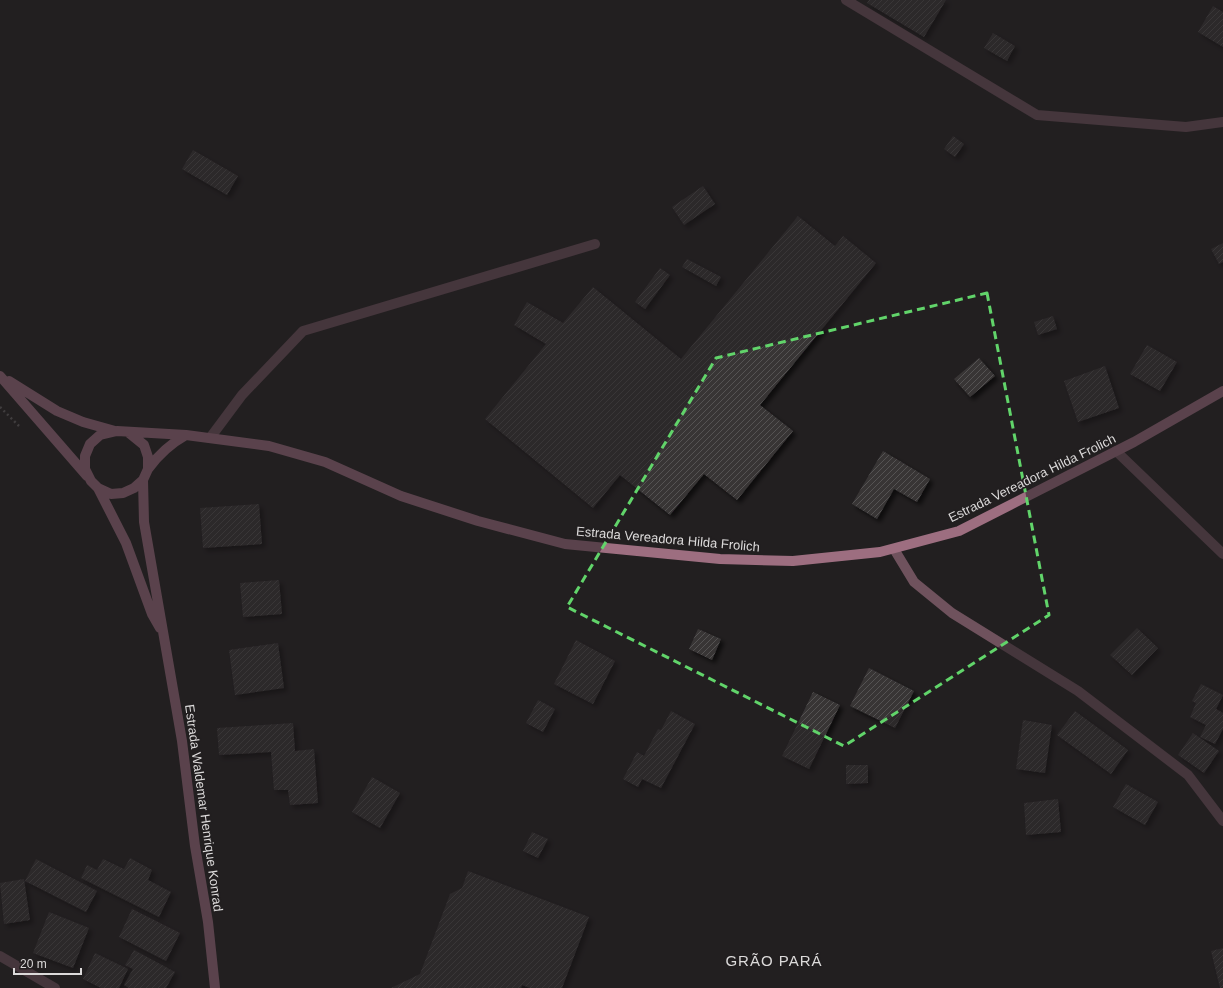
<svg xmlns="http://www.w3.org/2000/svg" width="1223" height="988" viewBox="0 0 1223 988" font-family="Helvetica,sans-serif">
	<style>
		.building { fill: url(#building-hatch); filter: url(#shadow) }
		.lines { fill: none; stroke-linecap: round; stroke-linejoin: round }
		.path { stroke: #646262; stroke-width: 2.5; stroke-dasharray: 2 3; stroke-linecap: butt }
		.lane { stroke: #6f525d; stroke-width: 10 }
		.street { stroke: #6f525d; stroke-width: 10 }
		.secondary { stroke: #9d6e80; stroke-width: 10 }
		.marked { fill: none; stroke: #61d46a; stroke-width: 3; stroke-dasharray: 8 5; stroke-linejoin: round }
		.labels { text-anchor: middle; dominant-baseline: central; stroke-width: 3.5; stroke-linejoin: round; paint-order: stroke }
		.street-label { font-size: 13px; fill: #dcdada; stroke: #221f20 }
		.quarter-label { font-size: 15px; letter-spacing: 1px; fill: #dcdada; stroke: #221f20 }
	</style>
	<defs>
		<pattern id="building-hatch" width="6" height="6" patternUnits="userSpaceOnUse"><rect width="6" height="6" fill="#383536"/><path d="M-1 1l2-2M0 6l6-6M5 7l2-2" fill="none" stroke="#545252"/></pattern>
		<filter id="shadow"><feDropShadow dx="3.5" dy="3.5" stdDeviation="2" flood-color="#0009"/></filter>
	</defs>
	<rect width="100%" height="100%" fill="#221f20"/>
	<path class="building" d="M869,0H946L924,37L867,3Z
		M1213,6L1223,12V47L1198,32Z
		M993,33L1015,46L1007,61L984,48Z
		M953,136L964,144L955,157L944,149Z
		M193,150L238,176L227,195L182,169Z
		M703,186L715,204L684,225L672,207Z
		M798,216L835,246L843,236L876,263L760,405L793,431L737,500L704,474L670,515L620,475L593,508L485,419L546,344L514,325L527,302L563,323L593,287L681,359Z
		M1223,243V262L1219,264L1211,249Z
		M687,259L721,277L716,286L682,267Z
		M660,268L670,275L645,309L635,302Z
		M1053,316L1057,329L1038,335L1034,322Z
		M1147,345L1177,362L1160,391L1130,374Z
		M979,358L995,376L970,397L954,379Z
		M1105,366L1119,408L1078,422L1064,381Z
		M883,451L930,479L917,502L894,489L877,519L852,504Z
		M259,504L262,544L203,548L200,508Z
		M279,580L282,614L243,617L240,583Z
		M1137,628L1158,648L1132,675L1110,655Z
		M698,629L721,639L712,660L689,649Z
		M576,640L615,661L593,704L554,684Z
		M278,643L284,688L235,695L229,650Z
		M869,668L914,691L895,728L850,706Z
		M1201,684L1223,695L1216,709L1223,713V729L1215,744L1200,737L1206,725L1190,717L1196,703L1192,701Z
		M813,692L840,705L809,769L782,756Z
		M538,700L555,709L543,732L526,723Z
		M671,711L695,724L661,788L642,779L638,787L623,779L637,752L644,756L658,729L661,730Z
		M1075,711L1128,750L1111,774L1057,735Z
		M1023,720L1052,725L1045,773L1016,769Z
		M293,723L295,751L314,749L318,803L290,805L288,790H274L271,752L219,755L217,728Z
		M1193,733L1219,751L1204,773L1178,755Z
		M846,765H868V783L846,784Z
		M372,777L400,793L380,828L352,812Z
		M1126,784L1158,802L1145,825L1113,807Z
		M1058,799L1061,832L1026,835L1024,803Z
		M532,832L548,839L538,858L523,851Z
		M130,858L152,870L148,880L171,892L159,917L81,878L87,865L97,870L103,859L124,869Z
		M36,859L97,891L86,912L25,881Z
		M468,871L589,917L562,988H530L522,985L521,988H391L420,974L450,894L462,888Z
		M24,879L30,920L4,924L0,883Z
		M132,909L180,933L166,961L119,937Z
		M49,912L89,928L73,968L33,953Z
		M1223,948V988H1220L1211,951Z
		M134,950L175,972L166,988H129L124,985L133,969L125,965Z
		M95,953L128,969L119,988H101L83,979Z"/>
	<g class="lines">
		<path class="path" d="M0,407L19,426"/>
		<path class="lane" d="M210,438L242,395L303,331L595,244
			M1116,451L1223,554
			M0,956L55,988"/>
		<path class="street" d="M846,0L1037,115L1186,127L1223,122
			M894,549L914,582L952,613L1078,691L1188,775L1223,821"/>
		<path class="secondary" d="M0,376L87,476
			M9,381L57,411L83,422L115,431
			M128,432L144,445L148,457V469L143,480L134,488L123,493L111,494L98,488L91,481L85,469V456L90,444L100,435L117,431L186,435L269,446L325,462L401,496L478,521L565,544L720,559L793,561L880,552L959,531L1134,442L1223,391
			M148,469C159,454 170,444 186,435
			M143,480L144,522L182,741L195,846L208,922L215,988
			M98,488L126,543L152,614L160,628"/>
	</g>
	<path d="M0 0H1223V988H0ZM987,293L1049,615L844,746L567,607L716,358Z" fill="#221f20" fill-opacity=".55" fill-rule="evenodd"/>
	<path class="marked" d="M987,293L1049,615L844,746L567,607L716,358Z"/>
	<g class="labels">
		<g class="street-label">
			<text transform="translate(1032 478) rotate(-26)">Estrada Vereadora Hilda Frolich</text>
			<text transform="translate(668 539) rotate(5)">Estrada Vereadora Hilda Frolich</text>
			<text transform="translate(204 808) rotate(82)">Estrada Waldemar Henrique Konrad</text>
		</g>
		<g class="quarter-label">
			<text x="774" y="960">GRÃO PARÁ</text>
		</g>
	</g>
	<path d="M14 968v6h67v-6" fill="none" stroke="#dcdada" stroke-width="2"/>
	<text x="20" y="968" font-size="12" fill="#dcdada" stroke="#221f20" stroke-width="3" paint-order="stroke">20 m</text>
</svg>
